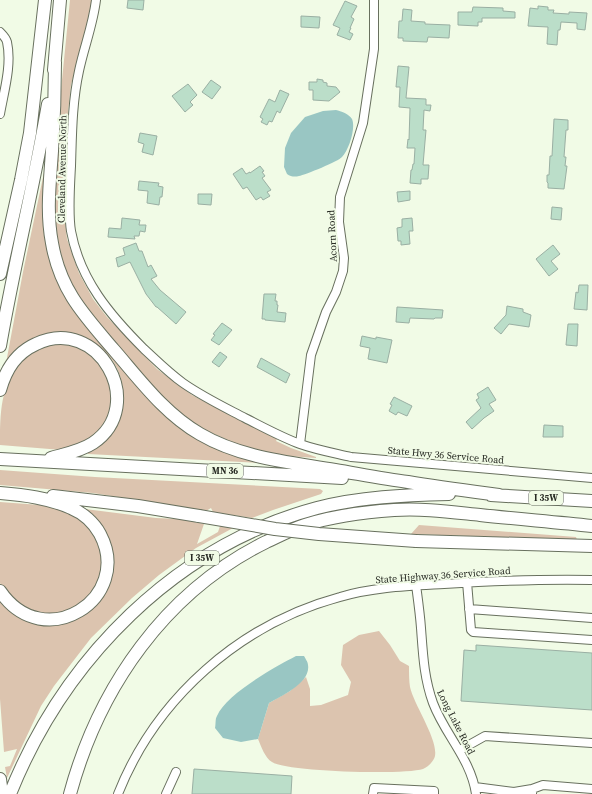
<svg xmlns="http://www.w3.org/2000/svg" width="592" height="794" viewBox="0 0 592 794" font-family="'Source Serif 4',serif">
	<style>
		.green { fill: #dcc4af }
		.water { fill: #99c6c3 }
		.building { fill: #bbdec9; stroke: #9aafa3 }
		.lines { fill: none; stroke-linecap: round; stroke-linejoin: round }
		.minor-casing { stroke: #68705e; stroke-width: 10 }
		.highway-casing { stroke: #68705e; stroke-width: 14 }
		.minor { stroke: #fff; stroke-width: 8 }
		.highway { stroke: #fff; stroke-width: 12 }
		.highway-bridge-casing { stroke: #68705e; stroke-width: 14; stroke-linecap: butt }
		.highway-bridge { stroke: #fff; stroke-width: 12 }
		.labels { text-anchor: middle; dominant-baseline: central; stroke-width: 4; stroke-linejoin: round; paint-order: stroke }
		.shield { fill: #f1fbe6; stroke: #63685d; stroke-width: 1 }
		.shield-label { font-size: 9px; font-weight: bold; fill: #262922 }
		.street-label { font-size: 10px; fill: #262922; stroke: #f1fbe6 }
	</style>
	<rect width="100%" height="100%" fill="#f1fbe6"/>
	<path class="green" d="M70,0H92L90,13L71,85L68,112L64,210L67,239L79,273L93,299L107,317L157,369L192,395L277,439L276,441L291,448L316,457V458L274,455L241,446L203,429L179,414L164,400L78,300L62,264L55,232L53,199L61,90Z
		M46,163L54,267L158,407L260,461V463L88,454V452C140,424 133,351 76,335C65,332 52,332 42,336C28,342 17,353 6,363L23,272Z
		M60,342L83,348L110,373L112,415L94,438L62,450L0,445C0,414 0,382 24,359C27,356 30,352 33,350C41,347 52,345 60,342Z
		M0,470L95,477L320,489L323,491L321,494L273,510L252,518L213,512L211,508L206,511L93,493L0,485Z
		M0,502L40,505L51,507L62,510L81,520L97,537L102,555L100,581L88,601L56,616L29,612L3,589L0,583Z
		M85,509L156,518L179,519L204,524L197,544L218,532L220,526L233,528L196,548L159,575L132,598L91,638L54,686L41,706L7,778L5,767L10,766L17,749L4,752L0,699V597C13,604 25,611 38,617C42,619 47,623 51,624C56,626 64,623 69,621C100,612 117,581 111,550C108,533 96,522 85,509Z
		M419,525L576,537L577,540L411,534Z
		M379,631L390,645L400,661L409,666C409,673 409,681 410,687C414,705 438,739 435,756C434,761 428,767 423,769C405,775 286,772 272,762C265,758 261,746 258,739L269,703L290,691L306,677L310,689V706L321,705L348,695L351,682L341,665L343,645L359,635Z"/>
	<path class="water" d="M336,110C341,111 349,114 352,119C356,128 349,150 342,157C339,161 305,175 299,176C295,177 291,177 287,174L284,167L285,148L291,133L305,117L323,111Z
		M296,656H304C305,658 308,662 308,665C311,683 281,696 269,703L258,739L241,742L223,738L215,728C216,724 215,719 217,716C226,694 275,667 296,656Z"/>
	<path class="building" d="M128,0H144L143,10L127,8Z
		M345,1L357,6L351,17L354,19L350,28H351L349,32L353,34L350,40L337,35L340,28L333,25Z
		M538,6L548,7V10H554L553,13L569,14V12L587,13L585,30L577,29V23L561,22L560,30H558L557,45L547,44L548,27L528,26L530,8L538,9Z
		M473,7L503,8V11L515,12V18H482V22H478V26L458,25V12H472Z
		M403,9L412,10L411,21L425,22V24L450,25L449,38L428,37L427,42L403,41V38H398L399,21H402Z
		M301,16L320,17L319,28L301,27Z
		M398,66L409,67L406,98L426,99V105H431L430,111L424,110L423,130H426L423,165H429L428,179H421V184L410,183L411,170H412L413,164H414L415,148H407L408,139L409,140L410,108L399,107L400,87H396Z
		M317,79L323,80V82L327,83V86L336,87L340,92L329,101L313,100V90H309V82H317Z
		M211,80L221,87L212,99L202,92Z
		M188,84L197,95L190,102L193,105L185,112L172,96Z
		M280,90L289,94L280,113L277,111L272,122L269,121L267,125L261,122L263,119L260,117L269,99L275,102Z
		M554,119L568,120V130H566L564,157H566L565,166H567L564,189L548,188V183L547,182V175H549L550,156H552Z
		M140,133L157,136L153,155L142,152L144,144L138,142Z
		M260,166L264,171L262,172L265,176L262,178L271,190L267,192L270,196L263,200L261,197L256,200L247,187L243,189L233,174L242,168L246,174L250,172V173Z
		M139,181L159,183L158,186L163,187L162,197H160L159,205L147,203L148,191L138,190Z
		M410,191V200L398,202L397,192Z
		M198,194H212L211,205L198,204Z
		M552,207L562,208L561,220L551,219Z
		M122,218L140,220L139,225H146L145,232L140,231L139,236H134L135,239L108,237L109,228L121,229Z
		M412,218L413,231H409L410,244L401,245V241H398L397,228L402,227V219Z
		M136,243L139,251H142L148,267L151,265L157,276L151,279L160,290L186,312L176,324L157,307H156L146,294L130,262L118,267L116,258L125,255L123,248Z
		M553,245L560,254L551,261L558,269L549,276L536,259Z
		M579,285H588L587,310L574,309L576,292L578,293Z
		M264,294H276L275,301H277V305H278L277,312L286,313L285,322L265,320V319H262Z
		M507,306L523,309V312L531,315L529,327L509,324L501,334L494,328L506,315Z
		M397,307L443,310L442,318H435L434,319L410,318L409,323L396,322Z
		M222,323L232,330L219,345L211,340L215,335L213,334Z
		M568,324H578L577,346L566,345Z
		M362,336L376,339V337L392,340L387,363L368,359L370,348L360,346Z
		M220,352L227,357L219,367L212,362Z
		M261,358L290,374L286,383L257,367Z
		M488,387L496,400L489,404L494,411L484,418L472,429L466,422L481,408L476,400L479,398L477,394Z
		M394,397L412,406L407,416L398,412L396,415L389,411L392,405L390,404Z
		M544,425L563,426V437H543Z
		M476,645L592,653V710L461,701L464,650L476,651Z
		M194,769L292,776L291,794H192Z"/>
	<g class="lines">
		<defs>
			<path id="minor" d="M96,0C93,25 84,47 79,71C72,103 72,135 71,166C70,185 68,213 71,231C80,280 110,315 144,349C157,361 169,373 183,383C203,397 224,407 245,418C263,427 281,437 300,444C317,450 334,453 351,457L592,478
				M0,32C3,35 6,38 7,42C12,65 4,91 0,114
				M300,444L311,355L326,312L336,292L343,271L344,258L339,222L340,197L363,123L374,49V0
				M467,582L471,630L473,632L592,640
				M416,585C418,600 420,614 421,628C423,655 424,678 433,703C445,735 471,759 476,794
				M469,609L592,618
				M460,750L485,736L592,743
				M475,787L514,792L532,789
				M118,794C156,698 240,624 340,597C374,587 409,586 444,584C493,581 543,579 592,580
				M166,794L176,772
				M373,794L374,788L434,791V794
				M532,794V789L543,785L592,789"/>
			<path id="highway" d="M55,62C55,92 54,121 52,151C50,182 46,212 52,243C60,290 84,315 114,350C140,380 165,414 200,434C241,458 289,462 335,470C359,474 384,479 408,482C438,487 469,491 499,495
				M54,70L60,0
				M0,274L21,180L30,133L45,0
				M0,346C14,265 34,185 48,104
				M0,390C6,369 16,353 36,344C98,314 149,405 93,443C81,451 65,454 51,458
				M0,459L342,478
				M0,493C24,495 49,498 71,508C83,513 94,523 100,534C134,598 44,656 0,591
				M491,495L592,501
				M53,496L138,506L199,516
				M416,541L592,546
				M0,779L2,794
				M10,794C64,659 175,546 317,508C360,497 405,495 449,494
				M70,794C99,687 165,592 266,542C279,536 292,529 305,525C333,516 364,512 394,510C422,508 451,512 480,515C517,519 555,522 592,526"/>
		</defs>
		<use href="#minor" class="minor-casing"/>
		<use href="#highway" class="highway-casing"/>
		<use href="#minor" class="minor"/>
		<use href="#highway" class="highway"/>
		<defs>
			<path id="highway-bridge" d="M199,516L275,529L319,534L416,541"/>
		</defs>
		<use href="#highway-bridge" class="highway-bridge-casing"/>
		<use href="#highway-bridge" class="highway-bridge"/>
	</g>
	<g class="labels">
		<g class="shield">
			<rect x="207" y="464" width="36" height="14" rx="3"/>
			<rect x="529" y="491" width="34" height="14" rx="3"/>
			<rect x="185" y="551" width="34" height="14" rx="3"/>
		</g>
		<g class="shield-label">
			<text x="225" y="471">MN 36</text>
			<text x="546" y="498">I 35W</text>
			<text x="202" y="558">I 35W</text>
		</g>
		<g class="street-label">
			<text transform="translate(62 169) rotate(-89)">Cleveland Avenue North</text>
			<text transform="translate(332 236) rotate(-93)">Acorn Road</text>
			<text transform="translate(446 455) rotate(5)">State Hwy 36 Service Road</text>
			<text transform="translate(443 575) rotate(-4)">State Highway 36 Service Road</text>
			<text transform="translate(456 722) rotate(63)">Long Lake Road</text>
		</g>
	</g>
</svg>
